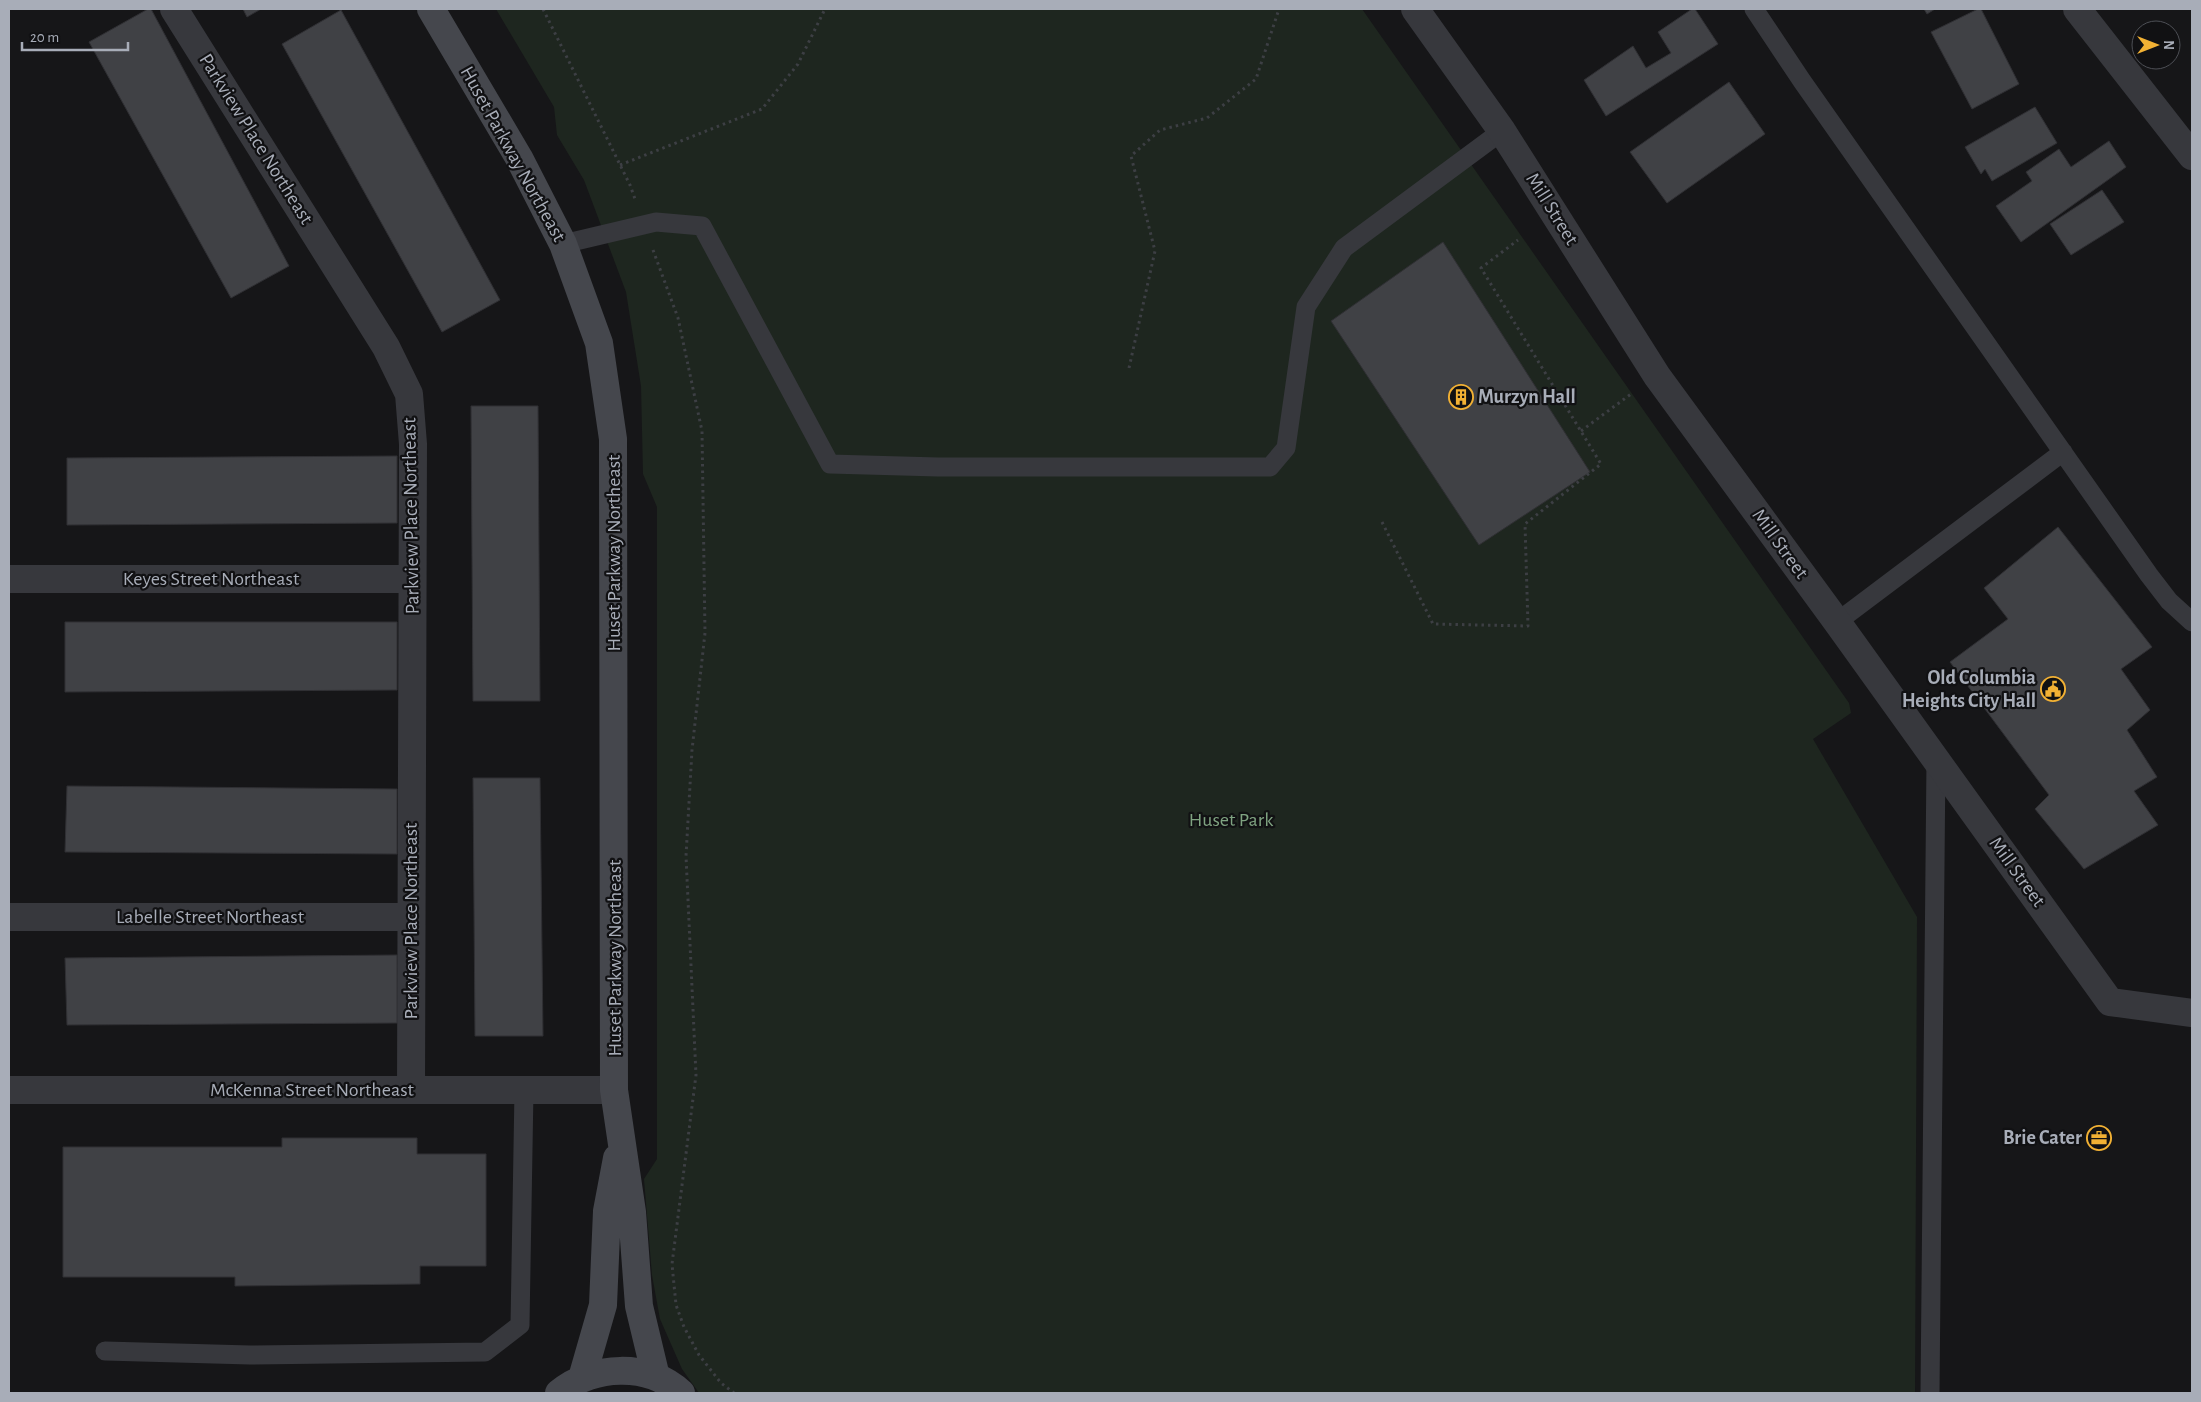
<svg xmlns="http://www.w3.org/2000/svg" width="2201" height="1402" viewBox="0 0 2201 1402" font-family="'Alegreya Sans',sans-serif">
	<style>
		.green { fill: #1e261f }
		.building { fill: #404145; stroke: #303034 }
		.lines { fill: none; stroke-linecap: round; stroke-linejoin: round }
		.path { stroke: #3d3f44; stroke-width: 3; stroke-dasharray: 2.5 4; stroke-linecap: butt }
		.lane { stroke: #37383d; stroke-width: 19 }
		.street { stroke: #37383d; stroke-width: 28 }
		.secondary { stroke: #45474d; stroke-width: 28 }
		.labels { text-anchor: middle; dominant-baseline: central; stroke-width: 4.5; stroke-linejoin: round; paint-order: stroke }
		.street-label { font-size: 20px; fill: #a8adb8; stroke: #111113 }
		.poi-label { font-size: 20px; font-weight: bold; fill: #a8adb8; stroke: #111113; text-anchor: end }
		.park-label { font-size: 20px; fill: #7fa381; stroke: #111113 }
	</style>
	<rect width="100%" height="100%" fill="#161618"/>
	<path class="green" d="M496,9H1362L1849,703L1851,713L1813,739L1917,917L1915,1393H699L682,1369L660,1319L652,1275L644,1179L657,1159V507L643,474L641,386L626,292L584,180L557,135L554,107Z"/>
	<path class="building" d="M148,9H151L289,266L231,298L89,42Z
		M243,9H261L247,17Z
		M1692,9H1695L1718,44L1606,116L1584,80L1633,46L1646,68L1671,53L1658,32Z
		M1924,9H1935L1927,14Z
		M1978,9H1981L2019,84L1972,109L1931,32Z
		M341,10L500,300L442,332L282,44Z
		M1729,82L1765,134L1667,203L1630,152Z
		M2035,107L2057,143L1992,181L1985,169L1981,174L1965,147Z
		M2109,141L2126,167L2021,242L1996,206L2032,181L2026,172L2059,149L2071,167Z
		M2102,190L2124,222L2071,255L2050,224Z
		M1443,242L1590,472L1479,545L1331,321Z
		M471,406H538L540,701H473Z
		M397,456V523L67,525V458Z
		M2058,527L2152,647L2121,669L2150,710L2127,730L2157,777L2134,791L2158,825L2084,869L2035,809L2049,795L1950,662L2008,619L1984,588Z
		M65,622H397V690L65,692Z
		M473,778H540L543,1036H475Z
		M67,786L397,789V854L65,852Z
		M397,955V1023L67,1025L65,958Z
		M282,1138H417V1154H486V1266H420V1284L235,1286V1277H63V1147H282Z"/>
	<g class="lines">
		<path class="path" d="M543,9L630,185L635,199
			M620,165L762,109L798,64L825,9
			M653,250L678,318L702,431L705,633L692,750L686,856L696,1075L672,1264L676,1305L684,1327L699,1355L721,1383L734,1393
			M1129,368L1155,251L1131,156L1160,130L1207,118L1256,79L1279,9
			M1581,431L1631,394
			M1382,522L1433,624L1528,626L1525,524L1601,464L1481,268L1518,240"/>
		<path class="lane" d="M1754,9L1802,81L2149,575L2169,601L2192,622
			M563,244L656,222L702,226L830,464L938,467H1270L1286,448L1306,307L1344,248L1502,131
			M1837,622L2063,452
			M105,1351L250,1355L485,1352L520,1325L524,1090
			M1930,1393L1936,759"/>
		<path class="street" d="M174,9L386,347L409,394L413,444L411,1090
			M1415,9L1502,131L1657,376L1837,622L2110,1002L2192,1013
			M2077,9L2192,156
			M9,579H412
			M9,917H411
			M9,1090H614"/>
		<path class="secondary" d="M431,9L519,158L563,244L599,343L613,439L614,1090L632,1212L639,1306L656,1377
			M582,1378L603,1305L607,1211L617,1158
			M559,1393C593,1365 648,1362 681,1393"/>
	</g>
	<defs>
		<symbol id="building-ring" viewBox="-11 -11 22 22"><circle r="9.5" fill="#111113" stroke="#f2b134" stroke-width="1.5"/><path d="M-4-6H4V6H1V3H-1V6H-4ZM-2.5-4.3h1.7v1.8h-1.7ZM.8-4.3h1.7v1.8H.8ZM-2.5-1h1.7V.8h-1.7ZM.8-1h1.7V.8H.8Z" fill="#f2b134"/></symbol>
		<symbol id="civic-ring" viewBox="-11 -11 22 22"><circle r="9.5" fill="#111113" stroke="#f2b134" stroke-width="1.5"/><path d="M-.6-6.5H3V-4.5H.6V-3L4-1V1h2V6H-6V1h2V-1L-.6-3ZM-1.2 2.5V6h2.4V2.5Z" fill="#f2b134"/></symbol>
		<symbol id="office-ring" viewBox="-11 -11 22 22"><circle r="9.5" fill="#111113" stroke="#f2b134" stroke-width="1.5"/><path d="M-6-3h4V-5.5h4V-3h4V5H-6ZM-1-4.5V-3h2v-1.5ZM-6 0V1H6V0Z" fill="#f2b134"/></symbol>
	</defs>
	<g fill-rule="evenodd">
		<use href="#building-ring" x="1447" y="383" width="28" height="28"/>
		<use href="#civic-ring" x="2039" y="675" width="28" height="28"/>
		<use href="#office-ring" x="2085" y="1124" width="28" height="28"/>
	</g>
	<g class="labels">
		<g class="street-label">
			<text transform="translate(256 139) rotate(58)">Parkview Place Northeast</text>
			<text transform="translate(513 154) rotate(61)">Huset Parkway Northeast</text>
			<text transform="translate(1552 209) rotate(58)">Mill Street</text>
			<text transform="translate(411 516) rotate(-91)">Parkview Place Northeast</text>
			<text transform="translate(1780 544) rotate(54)">Mill Street</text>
			<text transform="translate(614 553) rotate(-90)">Huset Parkway Northeast</text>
			<text x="211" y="579">Keyes Street Northeast</text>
			<text transform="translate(2017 872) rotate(54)">Mill Street</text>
			<text x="210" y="917">Labelle Street Northeast</text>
			<text transform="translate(411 921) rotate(-90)">Parkview Place Northeast</text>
			<text transform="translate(615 958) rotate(-90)">Huset Parkway Northeast</text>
			<text x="312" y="1090">McKenna Street Northeast</text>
		</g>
		<g class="poi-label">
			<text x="1478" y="397" text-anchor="start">Murzyn Hall</text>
			<text x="2036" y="678">Old Columbia<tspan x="2036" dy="23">Heights City Hall</tspan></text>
			<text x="2082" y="1138">Brie Cater</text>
		</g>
		<g class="park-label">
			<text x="1231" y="820">Huset Park</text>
		</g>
	</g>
	<rect width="2201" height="1402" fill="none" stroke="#a8adb8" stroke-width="20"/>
	<g transform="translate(2156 45) rotate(90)"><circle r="24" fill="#111113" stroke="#4d4f55"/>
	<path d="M0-4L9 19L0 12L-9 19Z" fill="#f2b134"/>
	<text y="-8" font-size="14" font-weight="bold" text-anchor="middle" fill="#a8adb8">N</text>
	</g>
	<path d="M22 42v8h106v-8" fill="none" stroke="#a8adb8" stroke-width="2.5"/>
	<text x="30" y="42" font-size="15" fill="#a8adb8" stroke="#111113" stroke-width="4" paint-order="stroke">20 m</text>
</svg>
